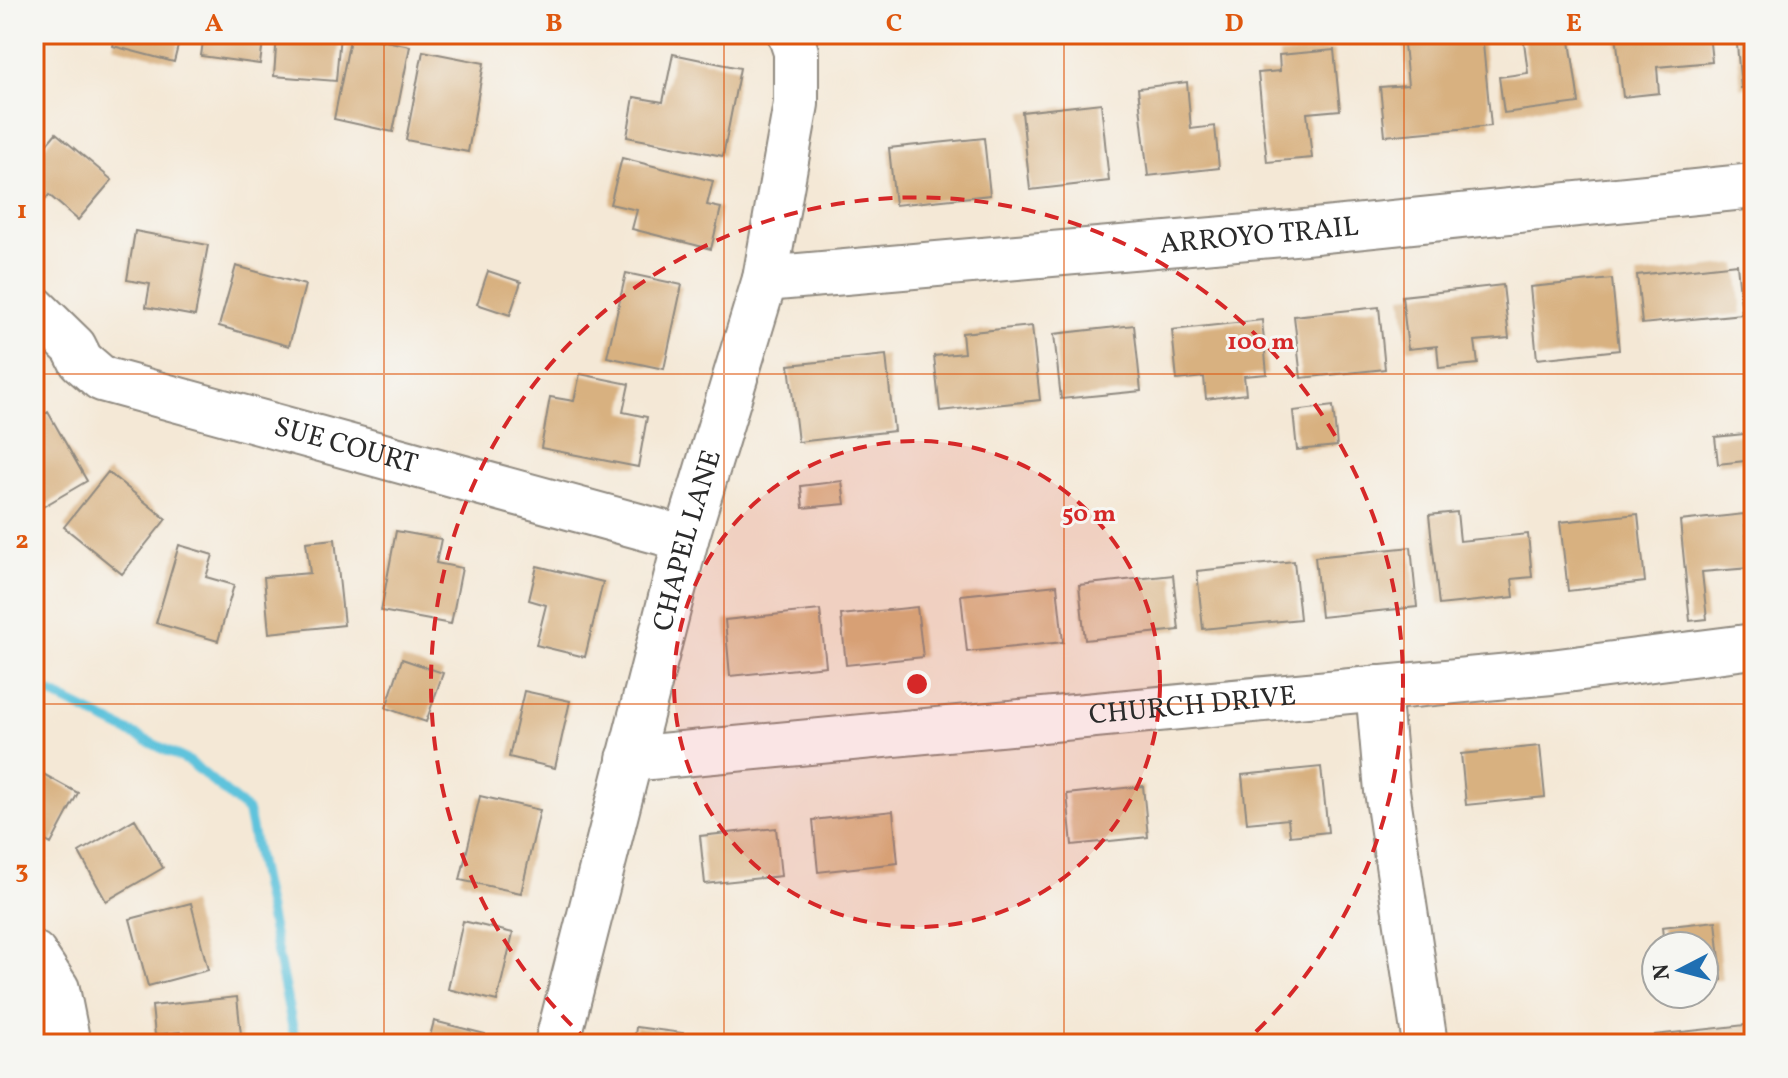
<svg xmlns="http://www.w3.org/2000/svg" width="1788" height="1078" viewBox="0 0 1788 1078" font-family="Vollkorn,serif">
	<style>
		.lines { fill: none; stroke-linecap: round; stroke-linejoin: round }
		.stream { stroke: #5ec3dc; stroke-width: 10 }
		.building { fill: #d8b180 }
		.minor-casing { stroke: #908a80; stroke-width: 48 }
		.minor { stroke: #fff; stroke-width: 44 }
		.grid { fill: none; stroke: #df570e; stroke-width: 2; stroke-opacity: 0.55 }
		.ring { fill: none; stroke: #d62828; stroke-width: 4; stroke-dasharray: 14 10 }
		.labels { text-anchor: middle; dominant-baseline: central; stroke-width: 6; stroke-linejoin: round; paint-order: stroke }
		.street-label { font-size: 28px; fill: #2b2b2b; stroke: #f6f6f2 }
		.centre { fill: #d62828; stroke: #f6f6f2; stroke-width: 4 }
		.ring-label { font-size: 24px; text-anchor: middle; font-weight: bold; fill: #d62828; stroke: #f6f6f2; stroke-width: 6; stroke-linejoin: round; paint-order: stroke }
		.neatline { fill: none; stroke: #df570e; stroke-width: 3 }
		.grid-label { font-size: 26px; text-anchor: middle; font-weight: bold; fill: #df570e }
	</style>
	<rect width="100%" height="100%" fill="#f6f6f2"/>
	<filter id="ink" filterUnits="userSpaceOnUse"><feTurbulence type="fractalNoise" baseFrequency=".0125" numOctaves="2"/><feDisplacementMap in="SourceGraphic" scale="16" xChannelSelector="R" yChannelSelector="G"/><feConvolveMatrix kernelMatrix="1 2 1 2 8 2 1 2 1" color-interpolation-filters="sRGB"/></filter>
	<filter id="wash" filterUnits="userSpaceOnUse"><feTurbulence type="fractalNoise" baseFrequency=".006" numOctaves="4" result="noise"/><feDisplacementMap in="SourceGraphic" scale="32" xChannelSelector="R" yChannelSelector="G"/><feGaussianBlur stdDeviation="1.8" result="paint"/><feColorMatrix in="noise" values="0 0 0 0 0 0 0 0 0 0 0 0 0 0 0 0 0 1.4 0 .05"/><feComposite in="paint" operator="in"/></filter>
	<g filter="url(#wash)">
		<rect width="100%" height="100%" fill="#f4e8d6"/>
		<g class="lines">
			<path class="stream" d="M34,685L190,762L248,811L296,1044"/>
		</g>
		<g id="blocks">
			<path class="building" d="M116,34H181L174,62L113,46Z
				M204,34H264L260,64L201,56Z
				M277,34H340L336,81L274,76Z
				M351,34L410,46L393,132L334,119Z
				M1403,34H1482L1491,126L1385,136L1380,87L1408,85Z
				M1523,34H1569L1579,103L1504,113L1499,77L1528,73Z
				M1616,34H1709L1712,62L1657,67L1659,93L1623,97Z
				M1736,34H1754V86L1741,88Z
				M1334,50L1340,110L1307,113L1312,158L1267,162L1258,73L1280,71L1279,55Z
				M423,51L484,63L468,152L406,140Z
				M673,54L740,68L723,156L627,137L634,97L663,102Z
				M1187,82L1191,129L1215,126L1219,168L1148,176L1138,88Z
				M1101,103L1109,181L1030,190L1022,112Z
				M56,133L112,180L78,220L49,195L36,210L34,208V159Z
				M984,138L990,195L895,205L889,148Z
				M622,158L713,181L707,205L721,208L711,249L632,229L637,210L610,204Z
				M135,231L208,245L195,316L146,307L150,284L127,280Z
				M1737,264L1742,314L1642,324L1637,275Z
				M236,266L305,285L289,346L219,326Z
				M488,271L521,282L510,315L477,304Z
				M626,273L682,285L664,369L607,357Z
				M1612,279L1619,350L1537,359L1530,287Z
				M1503,285L1509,338L1475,341L1478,364L1439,368L1437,346L1408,349L1402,296Z
				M1379,307L1385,369L1301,378L1294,316Z
				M1262,320L1267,374L1244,376L1246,394L1206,399L1204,377L1177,380L1172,330Z
				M1134,325L1141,391L1061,399L1054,334Z
				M1032,326L1040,400L940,411L934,356L964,353L962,333Z
				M886,355L894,431L798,442L789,365Z
				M580,374L629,384L623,412L647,417L638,467L541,448L550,397L574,401Z
				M1333,406L1337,446L1297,450L1293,411Z
				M48,412L87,481L34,512V420Z
				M1754,433V460L1718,464L1715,437Z
				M108,472L166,519L122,574L64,527Z
				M842,481L845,504L803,508L801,486Z
				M1457,512L1460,541L1528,534L1532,577L1512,579L1514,597L1439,605L1429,515Z
				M1638,514L1645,582L1568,591L1560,522Z
				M1744,514L1750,568L1702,572L1707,619L1690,621L1680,521Z
				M396,531L441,539L436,563L462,568L451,624L381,611Z
				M335,539L344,625L269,633L264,577L310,573L306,542Z
				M179,545L213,555L206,577L234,585L218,641L156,623Z
				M1411,547L1417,607L1321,617L1315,557Z
				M1294,561L1300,619L1203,629L1197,571Z
				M537,566L603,582L585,657L536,645L546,605L529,600Z
				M1173,575L1179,630L1085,640L1079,585Z
				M1057,585L1063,642L967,652L961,595Z
				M917,607L923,657L846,665L841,615Z
				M820,610L826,666L730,676L725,620Z
				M402,659L443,673L426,722L386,708Z
				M524,691L570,701L555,768L509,757Z
				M1540,746L1545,797L1466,805L1461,754Z
				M1321,767L1328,832L1290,836L1288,819L1247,823L1242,775Z
				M34,769L78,793L51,844L34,835Z
				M1143,786L1148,837L1072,845L1067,794Z
				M480,796L540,810L521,893L460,880Z
				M893,811L898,863L818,872L813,820Z
				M135,819L163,868L106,901L79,852Z
				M776,828L781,876L705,884L700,836Z
				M191,903L208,970L148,986L130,919Z
				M463,921L513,933L497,1001L448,989Z
				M1716,921L1722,980L1704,982V946H1664L1662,927Z
				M237,997L242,1044H181L180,1032L155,1035L152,1006Z
				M434,1021L485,1034L483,1044H428Z
				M1754,1024V1044H1656L1655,1035Z
				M636,1027L683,1033L682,1044H634Z"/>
		</g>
	</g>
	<g filter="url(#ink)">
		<use href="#blocks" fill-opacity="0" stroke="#908a80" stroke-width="2"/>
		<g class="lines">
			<defs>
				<g id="minor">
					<path id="s1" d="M765,279L1305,232L1754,186"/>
					<path id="s2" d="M34,308L74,347L81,361L102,379L686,539"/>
					<path d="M1378,688L1387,791L1425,1044"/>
					<path id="s3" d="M629,759L1551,672L1754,646"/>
					<path d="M34,954L57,989L68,1044"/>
					<path id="s4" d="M557,1044L686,539L765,279L796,104V52L790,34"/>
				</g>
			</defs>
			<use href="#minor" class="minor-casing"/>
			<use href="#minor" class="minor"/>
		</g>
	</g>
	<path class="grid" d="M384,34V1044M724,34V1044M1064,34V1044M1404,34V1044M34,374H1754M34,704H1754"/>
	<circle cx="917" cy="684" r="243" fill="#d62828" fill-opacity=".12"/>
	<g class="ring">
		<circle cx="917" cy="684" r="243"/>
		<path d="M589 1042A486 486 0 1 1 1245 1042"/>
	</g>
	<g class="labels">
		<g class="street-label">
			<text stroke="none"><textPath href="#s1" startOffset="496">ARROYO TRAIL</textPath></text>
			<text stroke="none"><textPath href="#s2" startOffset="352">SUE COURT</textPath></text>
			<text stroke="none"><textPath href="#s4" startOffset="520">CHAPEL LANE</textPath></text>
			<text stroke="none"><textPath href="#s3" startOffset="566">CHURCH DRIVE</textPath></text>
		</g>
	</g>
	<circle cx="917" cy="684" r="12" class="centre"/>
	<g class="ring-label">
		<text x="1261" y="349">100 m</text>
		<text x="1089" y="521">50 m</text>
	</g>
	<rect width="1788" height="1078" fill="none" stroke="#f6f6f2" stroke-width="88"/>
	<g transform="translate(1680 970) rotate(264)"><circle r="38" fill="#f6f6f2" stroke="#a5a5a2" stroke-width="2"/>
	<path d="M0-6L14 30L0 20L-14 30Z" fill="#1f6fb2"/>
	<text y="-12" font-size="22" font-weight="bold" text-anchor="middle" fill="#2b2b2b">N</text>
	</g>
	<rect x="44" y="44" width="1700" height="990" class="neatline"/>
	<g class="grid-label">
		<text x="214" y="31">A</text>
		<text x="554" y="31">B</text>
		<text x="894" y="31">C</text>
		<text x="1234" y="31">D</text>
		<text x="1574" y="31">E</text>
		<text x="22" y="218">1</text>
		<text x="22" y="548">2</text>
		<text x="22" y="878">3</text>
	</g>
</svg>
